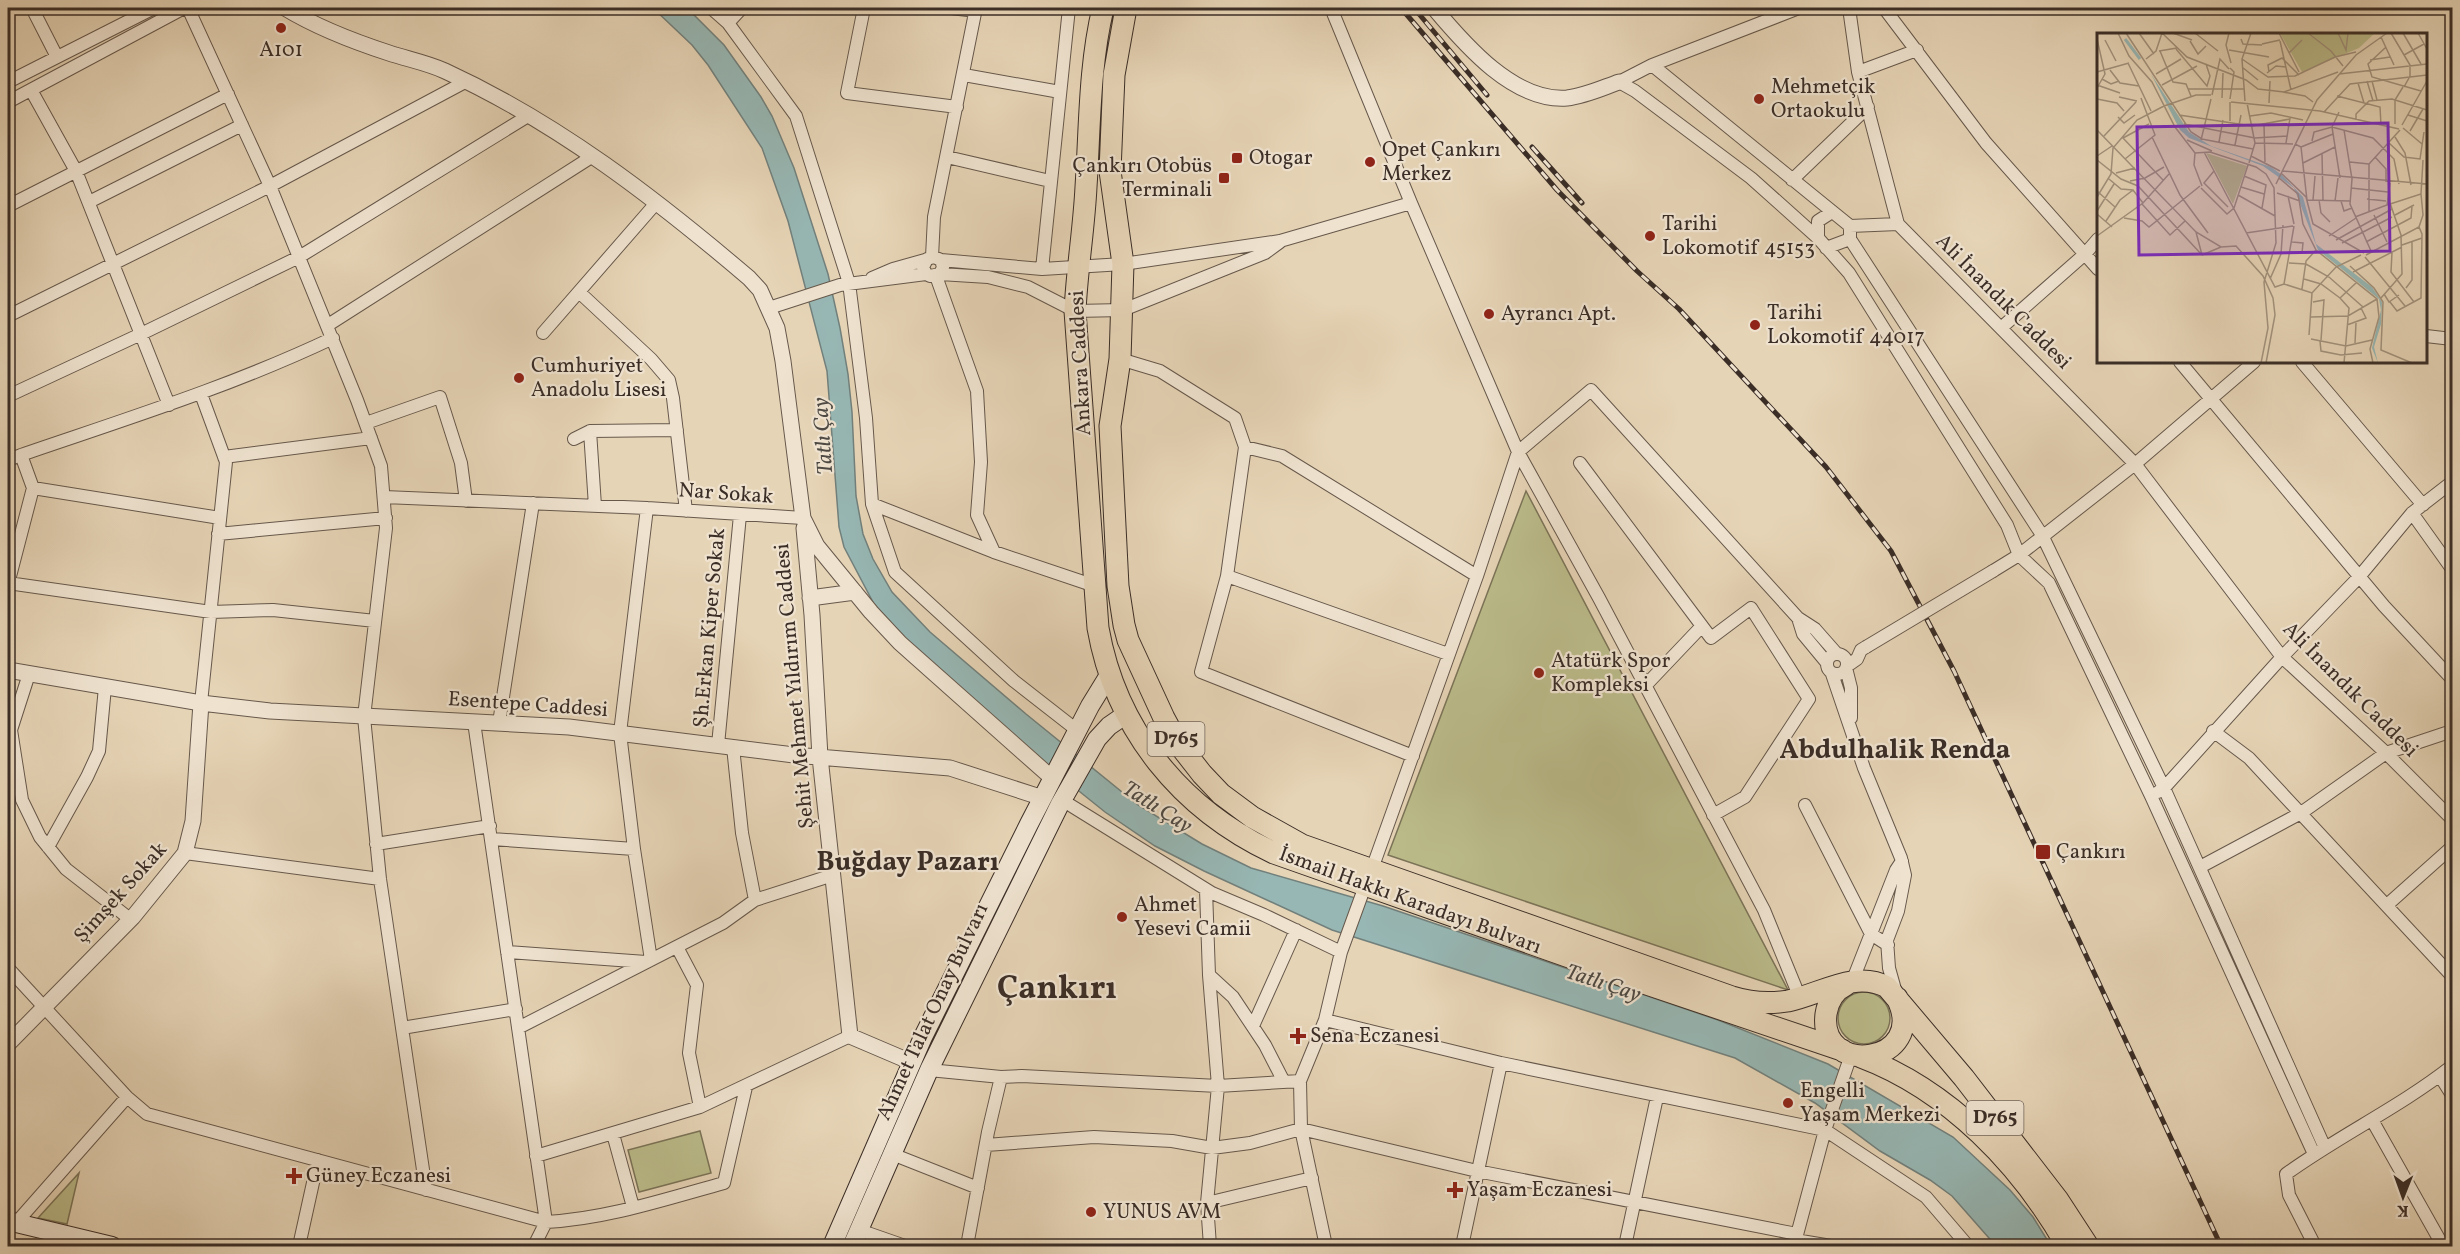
<svg xmlns="http://www.w3.org/2000/svg" width="2460" height="1254" viewBox="0 0 2460 1254" font-family="Vollkorn,serif">
	<style>
		.green { fill: #bbbb8a; stroke: #7b7458; stroke-width: 1.5 }
		.water { fill: #97b7b4; stroke: #72807c; stroke-width: 1.5 }
		.lines { fill: none; stroke-linecap: round; stroke-linejoin: round }
		.minor-casing { stroke: #66584b; stroke-width: 14 }
		.tertiary-casing { stroke: #66584b; stroke-width: 17 }
		.secondary-casing { stroke: #3b2e27; stroke-width: 20 }
		.trunk-casing { stroke: #3b2e27; stroke-width: 23 }
		.minor { stroke: #efe3d0; stroke-width: 12 }
		.tertiary { stroke: #efe3d0; stroke-width: 15 }
		.secondary { stroke: #efe3d0; stroke-width: 18 }
		.trunk { stroke: #e6d4b6; stroke-width: 21 }
		.rail-casing { stroke: #3b2e27; stroke-width: 5 }
		.rail { stroke: #efe3d0; stroke-width: 3; stroke-dasharray: 9; stroke-linecap: butt }
		.minor-bridge-casing { stroke: #66584b; stroke-width: 14; stroke-linecap: butt }
		.minor-bridge { stroke: #efe3d0; stroke-width: 12 }
		.poi-dot { fill: #8f2418; stroke: #efe3d0; stroke-width: 2 }
		.labels { text-anchor: middle; dominant-baseline: central; stroke-width: 4.5; stroke-linejoin: round; paint-order: stroke }
		.shield { fill: #efe3d0; stroke: #71645a; stroke-width: 1.5 }
		.shield-label { font-size: 20px; font-weight: bold; fill: #3b2e27 }
		.poi-label { font-size: 21px; fill: #3b2e27; stroke: #efe3d0; text-anchor: start }
		.street-label { font-size: 21px; fill: #3b2e27; stroke: #efe3d0 }
		.water-label { font-size: 22px; font-style: italic; fill: #4d4943; stroke: #efe3d0 }
		.district-label { font-size: 27px; font-weight: bold; fill: #3b2e27; stroke: #efe3d0 }
		.town-label { font-size: 33px; font-weight: bold; fill: #3b2e27; stroke: #efe3d0 }
		.inset-river { fill: none; stroke: #97b7b4; stroke-width: 3 }
		.inset-road { fill: none; stroke: #a2927d; stroke-width: 1.5 }
		.view { fill: #7b2cbf; fill-opacity: 0.15; stroke: #7b2cbf; stroke-width: 3 }
		.inset-edge { fill: none; stroke: #3b2e27; stroke-width: 3 }
	</style>
	<rect width="100%" height="100%" fill="#e6d4b6"/>
	<filter id="stains"><feTurbulence type="fractalNoise" baseFrequency=".00333" numOctaves="4"/><feColorMatrix values="0 0 0 0 .2 0 0 0 0 .09 0 0 0 0 .02 0 0 0 .5 -.17"/></filter>
	<radialGradient id="worn" r=".72"><stop offset=".6" stop-color="#630" stop-opacity="0"/><stop offset="1" stop-color="#630" stop-opacity=".3"/></radialGradient>
	<path class="green" d="M1526,491L1788,990L1388,855Z
		M1838 1018a26 26 0 1 1 52 0a26 26 0 1 1-52 0Z
		M700,1131L711,1173L639,1192L628,1150Z
		M79,1173L67,1224L38,1218Z"/>
	<path class="water" d="M653,8H687L724,45L761,97L772,116L794,168L828,274L840,328L848,374L852,412L856,496L863,534L873,559L892,592L930,632L1026,714L1138,805L1202,844L1251,868L1383,906L1718,1020L1828,1064L1953,1137L2010,1190L2033,1217L2051,1246H1996L1952,1196L1930,1180L1880,1151L1815,1103L1735,1058L1332,930L1204,871L1155,846L1105,812L1049,767L907,640L874,604L844,547L839,527L827,371L788,221L762,148L708,65L692,45Z"/>
	<g class="lines">
		<defs>
			<path id="minor" d="M32,8L57,57
				M188,8L270,186L357,400L381,466L386,528L364,717L380,879L426,1190
				M711,8L728,23L796,116L849,283L866,418L872,504L895,572L1014,681L1078,731
				M864,8L847,93L957,107
				M951,8L976,11
				M1331,8L1411,203L1518,452L1599,598L1764,910L1800,998
				M1849,8L1858,72L1898,224
				M1884,8L1986,143L2098,269
				M728,23L742,8
				M1652,65L1799,8
				M1858,72L1917,50
				M964,75L1060,92
				M8,82L154,8
				M1619,82L1635,91L1751,178L1818,238L1849,273L2007,525L2019,555L2049,583L2151,796L2314,1154
				M1619,82L1652,65L1850,226L1898,224L2135,464L2282,657L2386,753L2452,819
				M31,90L76,171L169,405
				M8,102L184,8
				M947,157L1050,181
				M1792,180L1868,107
				M89,202L242,125
				M8,206L228,94
				M1850,226V239L2042,535L2164,788L2325,1148
				M1818,238V221L1832,212
				M1826,248L1850,239
				M932,257L934,217L976,8
				M941,260L1042,269L1123,264L1280,241L1411,203
				M1042,269L1069,8
				M940,274L943,267L941,260L934,257L927,259L923,267L926,274L930,276L940,274L988,277L1028,287L1075,311L1123,310L1265,253L1280,242
				M936,276L977,391L981,462L977,515L994,552
				M872,278L893,269L925,260
				M579,292L651,359L669,380L673,398L686,511
				M769,308L840,285L926,274
				M8,316L270,186L465,82
				M328,325L593,156
				M2001,328L2085,254L2098,239
				M543,333L657,202
				M2426,336L2452,339
				M1120,359L1160,371L1235,418L1245,447L1227,576L1201,672L1413,756
				M2180,362L2384,606L2452,679
				M2302,362L2423,505
				M201,394L226,462L201,703
				M8,396L141,334L299,257L528,116
				M366,423L440,397L461,463L466,501
				M590,431L595,506
				M574,439L590,431L677,430
				M1245,447L1282,456L1477,576
				M224,457L371,438
				M8,460L21,455
				M1580,463L1711,638L1751,608L1809,699L1745,797L1713,815
				M33,488L220,518
				M384,497L647,508L803,518
				M872,504L994,552L1095,586
				M647,508L620,733L634,849L651,960
				M2412,513L2452,569
				M218,534L386,518
				M1993,571L2019,555L2135,464L2254,362
				M1227,576L1448,654
				M8,583L211,612L273,610L375,621
				M8,584L33,488L21,455C126,419 232,386 333,338
				M1798,618L1803,634L1827,663
				M1827 664a10 10 0 1 1 20 0a10 10 0 1 1-20 0Z
				M1847,666L1857,659L1861,650L1866,647
				M1846,668L1851,688V718
				M29,674L11,730L22,800L40,837L66,869L130,919
				M1832,674L1864,768L1901,858L1905,875L1898,911L1887,940L1889,968L1896,993
				M1645,686L1702,626
				M474,722L546,1222L534,1246
				M499,723L533,503
				M2213,731L2249,758L2452,976
				M718,745L740,515
				M733,747L742,833L755,900
				M2158,792L2164,788L2282,657L2359,577L2412,513L2452,482
				M1062,800L1212,893L1264,915L1341,952
				M1805,805L1871,934L1888,945
				M492,839L634,849
				M376,844L490,826
				M48,847L87,777L99,751L105,687
				M185,853L380,879
				M2200,867L2301,813L2386,753L2452,731
				M1372,869L1477,576L1518,452L1591,390L1798,618L1815,629L1837,654
				M1206,890L1209,975L1218,1086L1207,1203L1210,1246
				M2387,905L2452,847
				M677,947L697,985L689,1053L700,1107
				M507,952L646,962
				M8,968L127,1097L147,1114L546,1222C606,1219 666,1199 724,1183L746,1087
				M1209,975L1233,997L1265,1045L1284,1082
				M1852,982L1896,870L1902,861
				M1325,1020L1501,1063L1825,1130L1926,1197L1968,1246
				M1253,1026L1296,930
				M402,1028L516,1009
				M518,1028L723,923L755,900L833,875
				M929,1070L1001,1077L1022,1076L1218,1086L1300,1081
				M2440,1076L2452,1095
				M2372,1120L2443,1246
				M613,1134L633,1207
				M986,1145L1094,1137L1172,1141L1212,1148L1250,1143L1301,1129L1477,1171L1797,1234
				M892,1154L978,1188
				M536,1156L700,1107L850,1036
				M1207,1203L1312,1178
				M16,1223L127,1097
				M859,1230L905,1246
				M1795,1240L1831,1246
				M299,1246L318,1160
				M967,1246L988,1132L1001,1077
				M1326,1246L1301,1129L1300,1081L1325,1020L1341,952L1365,886
				M1462,1246L1501,1063
				M1625,1246L1657,1097
				M1794,1246L1825,1130L1851,1055
				M2315,1246L2289,1195L2286,1174C2340,1135 2400,1107 2452,1066"/>
			<path id="tertiary" d="M285,8C318,28 352,41 389,53C407,59 428,63 445,71C558,123 655,198 749,278L760,290L777,328L783,361L803,518L817,546L871,612L900,643L1053,779
				M1434,8C1465,45 1514,102 1567,98C1585,96 1602,88 1619,82
				M804,528L812,615L820,757L850,1036L911,1062
				M810,598L855,592
				M8,670L201,703L270,711L569,727L794,755L950,768L1043,798
				M8,1044L133,917L185,853L193,821L201,703"/>
			<path id="secondary" d="M8,1221L112,1246
				M832,1246L923,1037L1029,824L1090,706L1109,675
				M852,1246L929,1070L1060,804L1097,739L1109,726L1125,715"/>
			<path id="trunk" d="M1103,8C1089,67 1090,126 1086,187C1084,228 1077,269 1075,311L1098,628C1116,730 1181,809 1274,853L1629,978L1842,1050
				M1126,8L1114,75L1110,171L1123,264L1120,359L1110,426L1118,586L1124,625L1128,640L1164,718L1177,742L1202,774L1221,794L1252,817L1302,845L1732,997C1751,1003 1769,1004 1788,1001C1821,994 1855,970 1887,987L1964,1078L2058,1200L2088,1246
				M1846,985C1835,990 1828,1001 1826,1014C1818,1079 1930,1064 1897,998
				M1861,1057C1949,1090 2021,1165 2067,1246"/>
		</defs>
		<use href="#minor" class="minor-casing"/>
		<use href="#tertiary" class="tertiary-casing"/>
		<use href="#secondary" class="secondary-casing"/>
		<use href="#trunk" class="trunk-casing"/>
		<use href="#minor" class="minor"/>
		<use href="#tertiary" class="tertiary"/>
		<use href="#secondary" class="secondary"/>
		<use href="#trunk" class="trunk"/>
		<defs>
			<path id="rail" d="M1401,8L1557,190L1637,271L1679,309L1826,467L1891,551L1954,671L2221,1246
				M1414,8L1487,95
				M1532,147L1582,203"/>
		</defs>
		<use href="#rail" class="rail-casing"/>
		<use href="#rail" class="rail"/>
		<defs>
			<path id="minor-bridge" d="M1866,647L1993,571"/>
		</defs>
		<use href="#minor-bridge" class="minor-bridge-casing"/>
		<use href="#minor-bridge" class="minor-bridge"/>
	</g>
	<g class="poi-dot">
		<circle cx="281" cy="28" r="6"/>
		<circle cx="1759" cy="99" r="6"/>
		<rect x="1231" y="152" width="12" height="12" rx="3"/>
		<circle cx="1370" cy="162" r="6"/>
		<rect x="1218" y="172" width="12" height="12" rx="3"/>
		<circle cx="1650" cy="236" r="6"/>
		<circle cx="1489" cy="314" r="6"/>
		<circle cx="1755" cy="325" r="6"/>
		<circle cx="519" cy="378" r="6"/>
		<circle cx="1539" cy="673" r="6"/>
		<rect x="2035" y="844" width="16" height="16" rx="3"/>
		<circle cx="1122" cy="917" r="6"/>
		<path d="M1295 1027h6v6h6v6h-6v6h-6v-6h-6v-6h6z"/>
		<circle cx="1788" cy="1103" r="6"/>
		<path d="M291 1167h6v6h6v6h-6v6h-6v-6h-6v-6h6z"/>
		<path d="M1452 1181h6v6h6v6h-6v6h-6v-6h-6v-6h6z"/>
		<circle cx="1091" cy="1212" r="6"/>
	</g>
	<g class="labels">
		<g class="shield">
			<rect x="1147.5" y="722" width="57" height="34" rx="4.5"/>
			<rect x="1966.5" y="1101" width="57" height="34" rx="4.5"/>
		</g>
		<g class="shield-label">
			<text x="1176" y="739">D765</text>
			<text x="1995" y="1118">D765</text>
		</g>
		<g class="poi-label">
			<text x="281" y="50" text-anchor="middle">A101</text>
			<text x="1771" y="87">Mehmetçik<tspan x="1771" dy="24">Ortaokulu</tspan></text>
			<text x="1382" y="150">Opet Çankırı<tspan x="1382" dy="24">Merkez</tspan></text>
			<text x="1249" y="158">Otogar</text>
			<text x="1212" y="166" text-anchor="end">Çankırı Otobüs<tspan x="1212" dy="24">Terminali</tspan></text>
			<text x="1662" y="224">Tarihi<tspan x="1662" dy="24">Lokomotif 45153</tspan></text>
			<text x="1767" y="313">Tarihi<tspan x="1767" dy="24">Lokomotif 44017</tspan></text>
			<text x="1501" y="314">Ayrancı Apt.</text>
			<text x="531" y="366">Cumhuriyet<tspan x="531" dy="24">Anadolu Lisesi</tspan></text>
			<text x="1551" y="661">Atatürk Spor<tspan x="1551" dy="24">Kompleksi</tspan></text>
			<text x="2056" y="852">Çankırı</text>
			<text x="1134" y="905">Ahmet<tspan x="1134" dy="24">Yesevi Camii</tspan></text>
			<text x="1310" y="1036">Sena Eczanesi</text>
			<text x="1800" y="1091">Engelli<tspan x="1800" dy="24">Yaşam Merkezi</tspan></text>
			<text x="306" y="1176">Güney Eczanesi</text>
			<text x="1467" y="1190">Yaşam Eczanesi</text>
			<text x="1103" y="1212">YUNUS AVM</text>
		</g>
		<g class="street-label">
			<text transform="translate(2003 302) rotate(45)">Ali İnandık Caddesi</text>
			<text transform="translate(1081 363) rotate(-93)">Ankara Caddesi</text>
			<text transform="translate(726 494) rotate(4)">Nar Sokak</text>
			<text transform="translate(710 628) rotate(-85)">Şh.Erkan Kiper Sokak</text>
			<text transform="translate(795 686) rotate(-95)">Şehit Mehmet Yıldırım Caddesi</text>
			<text transform="translate(2350 690) rotate(45)">Ali İnandık Caddesi</text>
			<text transform="translate(528 705) rotate(4)">Esentepe Caddesi</text>
			<text transform="translate(121 893) rotate(-48)">Şimşek Sokak</text>
			<text transform="translate(1410 901) rotate(20)">İsmail Hakkı Karadayı Bulvarı</text>
			<text transform="translate(933 1012) rotate(-65)">Ahmet Talat Onay Bulvarı</text>
		</g>
		<g class="water-label">
			<text transform="translate(824 436) rotate(-94)">Tatlı Çay</text>
			<text transform="translate(1157 808) rotate(32)">Tatlı Çay</text>
			<text transform="translate(1603 984) rotate(18)">Tatlı Çay</text>
		</g>
		<g class="district-label">
			<text x="1895" y="751">Abdulhalik Renda</text>
			<text x="908" y="863">Buğday Pazarı</text>
		</g>
		<g class="town-label">
			<text x="1057" y="990">Çankırı</text>
		</g>
	</g>
	<g transform="translate(2097 33)">
		<rect width="330" height="330" fill="#e6d4b6"/>
		<path d="M183,0H278L262,15L205,39ZM109,120L150,133L136,171Z" fill="#bbbb8a"/>
		<path d="M54,41L92,99L114,113L174,134L185,142L206,164L219,211L275,254L285,269L284,291L277,314L281,330L275,315L284,277L282,266L221,217L197,155L166,133L92,105L83,97Z" fill="#97b7b4"/>
		<path class="inset-river" d="M28,6L43,26"/>
		<path class="inset-road" d="M21,0L32,23L55,49L78,94L98,120L113,119L159,134L169,141L177,155L179,210L167,249L171,295L164,330M29,0L94,99L105,106L156,116M42,0L57,21M65,0L90,24L149,47L161,56L187,59L241,39M76,0L95,7M98,0L121,18M132,0L129,12L134,30M182,0L202,39M211,0L234,18L246,33M241,0L249,17L251,0M294,0L313,32V43L307,54M306,0L324,31M321,0L330,16M284,4L297,32M0,6L8,41L0,55M144,6L146,11L165,12M8,7L19,28M93,8L101,21L109,13M183,8L194,57M165,11L183,7M289,14L271,31L275,44L324,58M79,16L110,53L113,43L109,31M132,17L172,24M62,18L80,15M63,18L76,49L89,51L94,63M192,20L205,7M307,22L327,11M49,26L59,18L65,0M145,26L171,44L198,43L238,24L259,19M273,27L293,24M31,30L54,78M145,34L161,47M133,35L137,39L133,66M13,37L23,50L42,53M0,39L32,30M172,39L171,32L185,25L202,42M170,40L179,33L189,34M59,41L84,26M242,41L330,31M5,46L14,51L22,48M270,48L276,68M275,48L280,67M261,50L267,70M0,52L23,60M65,52L100,33M91,56H147M186,59L208,63L216,69M115,62L123,26L132,36M240,63L283,74L284,92M22,64L40,68M125,65L126,40M0,66L20,70L27,78M148,68L145,26L154,0M134,69L223,78L302,96M150,70L158,110L152,130M172,70L173,48M67,73L99,62H114M227,79L253,51L330,42M242,79L235,94L243,145M82,82L155,93L193,86M311,82L330,88M153,83L174,80L206,87M21,84L27,90L38,82M259,86V81L272,68L295,66L330,77M133,88V69M87,91L108,95M298,91V67L306,54M167,92L168,129M305,92L330,48M107,95L158,105L190,103M306,95L325,111M0,97L99,199L124,214L139,213L166,243L176,265L178,282L169,330M247,97L255,146L253,171L274,218M313,98L326,76M7,103L39,69M25,104L66,147M55,104L83,162L111,200M298,104L308,120L314,152M26,105L52,91M90,107L115,118M104,107L114,66M215,108L217,99L235,94L276,105L297,126L302,151M122,109L126,87M158,110L196,111M189,110L193,85M292,110L307,124L323,126L327,99M198,111L204,114L210,167L253,168M138,112L144,82M204,114L236,101M107,119L178,254L187,251L215,260L239,234L264,222M98,120L97,132L105,153M225,121L226,167M0,123L15,113M154,123L183,138M278,124L289,136V149M28,126L58,102L44,65M0,127L24,146L41,153L105,222M253,129L272,131M206,130L238,114M117,138L107,150L131,174M185,138L330,151M19,140L38,135M184,140L209,164L216,191L267,220M147,143L169,152L165,175M182,145L201,161L206,191L219,217L280,266L282,284L273,316L276,330M12,146L24,156L36,157L46,170M33,148L48,145L67,134M179,151L220,67L259,22L290,0M144,154L167,161M104,155L130,181L137,175L151,132M254,155L291,159M0,158L18,174M180,160L203,168M141,162L178,183M191,163L197,191M0,164L14,141L16,115L40,87L67,73M270,166L289,168M216,167L218,143M222,167L224,180L233,189M238,168L241,145M244,168L247,178L255,175M45,171L73,202L88,188M290,172L324,161L326,127M0,178L17,151M272,178V131L303,97M0,181L15,194M277,182L290,209M298,182L317,172M258,184L290,172L293,150M27,185L45,188L52,194L103,153M9,188L23,167L36,157M99,199L105,222M149,200L196,193M0,203L46,170L72,141M232,203L259,185M239,207L295,176M269,209L314,185L315,173M245,210L295,184M305,212L325,205M193,219L205,220L206,210L195,209M295,219L294,239L317,269M105,222L124,214M269,222L322,194L326,182L324,161M268,224L308,273M192,230L209,231L232,244L266,274M253,233L277,255L286,269L284,317L315,330M256,239L305,214M173,246L184,221L186,192M207,246L224,251L243,265M187,251L197,193M309,255L315,247V208M205,256L209,228L219,217M287,261L292,269L302,262M284,265L305,241L304,202L293,170M216,269L227,267L224,307M293,269L300,278L324,265L325,201L322,194M214,284L251,283L280,266M250,292L269,285L264,275M212,302L215,260M214,306L249,313L275,307M223,308L224,318L244,322L265,320M258,310L259,290M247,330L252,275L243,265L260,249"/>
		<path class="view" d="M291,90L293,218L42,222L40,94Z"/>
		<rect width="330" height="330" class="inset-edge"/>
	</g>
	<rect width="2460" height="1254" fill="none" stroke="#e6d4b6" stroke-width="30"/>
	<rect x="9" y="9" width="2442" height="1236" fill="none" stroke="#3b2e27" stroke-width="3"/>
	<rect x="15" y="15" width="2430" height="1224" fill="none" stroke="#3b2e27" stroke-width="1.5"/>
	<g transform="translate(2403 1197) rotate(181)" stroke="#efe3d0" stroke-width="4.5" paint-order="stroke">
	<path d="M0-4.5L10 22L0 15L-10 22Z" fill="#3b2e27"/>
	<text y="-9" font-size="16" font-weight="bold" text-anchor="middle" fill="#3b2e27">K</text>
	</g>
	<rect width="100%" height="100%" filter="url(#stains)"/>
	<rect width="100%" height="100%" fill="url(#worn)"/>
</svg>
